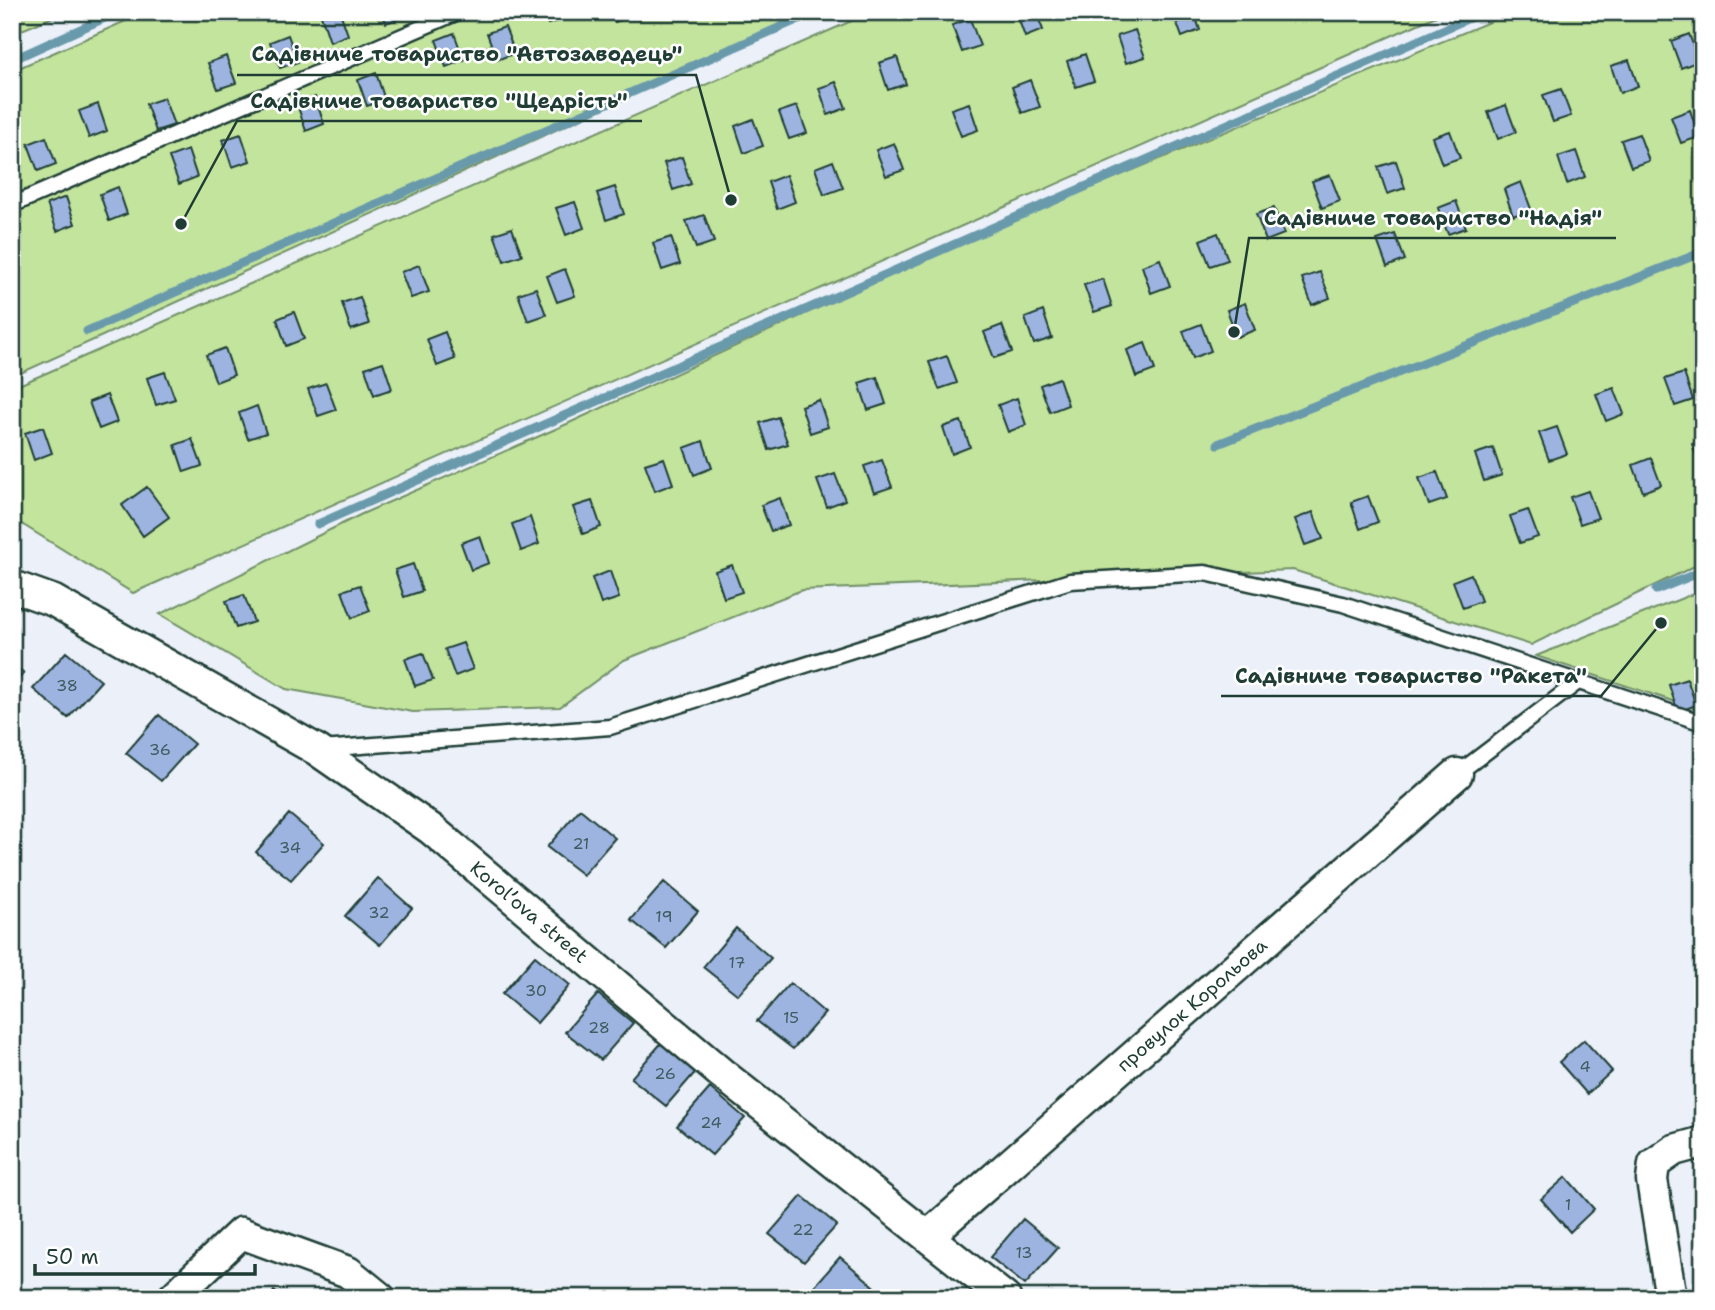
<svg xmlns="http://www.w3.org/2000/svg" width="1715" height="1310" viewBox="0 0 1715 1310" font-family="'Shantell Sans',sans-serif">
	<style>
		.green { fill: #c3e49d; stroke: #719068; stroke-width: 2 }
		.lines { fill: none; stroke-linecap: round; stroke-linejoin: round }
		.stream { stroke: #699aab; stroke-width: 9 }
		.building { fill: #9db4e1; stroke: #1f3d34; stroke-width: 2 }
		.service-casing { stroke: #1f3d34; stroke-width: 19 }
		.minor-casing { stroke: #1f3d34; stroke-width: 35 }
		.service { stroke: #fff; stroke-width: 14 }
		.minor { stroke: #fff; stroke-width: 30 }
		.labels { text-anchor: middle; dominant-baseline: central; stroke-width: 5; stroke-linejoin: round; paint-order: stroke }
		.number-label { font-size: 16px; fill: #3e5b5f }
		.street-label { font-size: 19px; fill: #1f3d34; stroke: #fff }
		.leader { fill: none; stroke: #1f3d34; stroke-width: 2.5 }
		.callout-dot { fill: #1f3d34; stroke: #fff; stroke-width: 2.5 }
		.callout-label { font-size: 21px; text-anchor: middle; font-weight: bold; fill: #1f3d34; stroke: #fff; stroke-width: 5; stroke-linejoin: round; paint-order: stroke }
	</style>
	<rect width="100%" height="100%" fill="#ebf0f9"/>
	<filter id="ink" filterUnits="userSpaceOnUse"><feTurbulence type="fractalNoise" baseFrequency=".0143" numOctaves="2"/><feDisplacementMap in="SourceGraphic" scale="14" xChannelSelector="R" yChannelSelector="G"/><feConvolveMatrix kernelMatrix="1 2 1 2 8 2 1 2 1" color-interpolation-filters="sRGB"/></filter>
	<g filter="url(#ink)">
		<path class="green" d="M12,12H65L12,34Z
			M146,12H816L12,377V71Z
			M872,12H1445L133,593L12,518V388Z
			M1513,12H1703V562L1531,645L1293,570L802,590L624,660L560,707L413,712L286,689L160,614L362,514L567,424L963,241Z
			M1703,590V711L1536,656Z"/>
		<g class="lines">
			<path class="stream" d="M12,60L118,12
				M87,331L815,12
				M1218,444L1703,252
				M318,524L1483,12
				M1656,590L1703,571"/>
		</g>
		<path class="building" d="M328,12H340L348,35L330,42L321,15Z
			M382,12H402L404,17L386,23Z
			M544,12H565L567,18L548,24Z
			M611,12H632L633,16L615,22Z
			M1016,12H1036L1043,30L1025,37Z
			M1173,12H1194L1200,30L1182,37Z
			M970,19L980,46L962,52L952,25Z
			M505,27L515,53L497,60L487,33Z
			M1135,30L1145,57L1126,63L1117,36Z
			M454,33L464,60L446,67L436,40Z
			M1689,34L1699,61L1681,68L1671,41Z
			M288,35L298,62L280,68L270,42Z
			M1085,54L1094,81L1076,87L1067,61Z
			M226,56L236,83L218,89L208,63Z
			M897,57L906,84L888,90L879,63Z
			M1629,60L1638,86L1620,93L1611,66Z
			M376,73L385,100L367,106L358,80Z
			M1030,80L1040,107L1022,113L1012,87Z
			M836,82L846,108L828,115L819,88Z
			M1561,89L1571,116L1553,122L1543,95Z
			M315,97L324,124L306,131L297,104Z
			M164,98L174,125L156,131L146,104Z
			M969,103L978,130L961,136L951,109Z
			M98,104L107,131L89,138L79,111Z
			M1506,105L1516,132L1498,139L1488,112Z
			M797,106L807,133L789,139L779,112Z
			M1690,110L1699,137L1681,143L1671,117Z
			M753,119L763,146L744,153L735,126Z
			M1450,131L1460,158L1442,164L1432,137Z
			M241,134L250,161L232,167L223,140Z
			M1639,134L1649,161L1631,167L1621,140Z
			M46,137L56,164L38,171L28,144Z
			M894,143L904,170L886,176L876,150Z
			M188,150L197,177L179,184L169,157Z
			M1576,151L1585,177L1567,184L1558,157Z
			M682,157L691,184L673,190L664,163Z
			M833,161L843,188L824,195L815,168Z
			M1396,161L1405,188L1387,194L1378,167Z
			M786,175L795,202L777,209L768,182Z
			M1330,175L1340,201L1322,208L1312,181Z
			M1521,182L1531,209L1513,216L1504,189Z
			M118,187L127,214L109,221L100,194Z
			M615,187L624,214L606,220L597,193Z
			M66,197L75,224L57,231L47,204Z
			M1456,201L1466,228L1448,234L1438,208Z
			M575,202L584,228L566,235L556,208Z
			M1274,208L1284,234L1266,241L1256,214Z
			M704,215L714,242L696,248L686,221Z
			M512,228L522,255L504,261L494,234Z
			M1218,233L1228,260L1210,266L1200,240Z
			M1395,234L1405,260L1387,267L1377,240Z
			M671,237L680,264L662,270L653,243Z
			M1160,259L1170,286L1151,293L1142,266Z
			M419,265L429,292L411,298L401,272Z
			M565,269L575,296L557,302L547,276Z
			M1320,272L1330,298L1312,305L1302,278Z
			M1103,279L1112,306L1094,312L1084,285Z
			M536,288L546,315L528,321L518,294Z
			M360,297L369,324L351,330L342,303Z
			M1245,303L1255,330L1237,337L1227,310Z
			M1043,311L1052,338L1034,344L1025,318Z
			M294,312L304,339L286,346L277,319Z
			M1201,324L1211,351L1193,358L1183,331Z
			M1002,325L1012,352L994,358L984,332Z
			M445,332L455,359L437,366L427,339Z
			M1145,343L1155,370L1136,377L1127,350Z
			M225,348L234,375L216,382L206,355Z
			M947,356L957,383L939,389L929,362Z
			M383,362L392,389L374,395L365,368Z
			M165,372L175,399L156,405L147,378Z
			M1684,373L1693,400L1675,406L1665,379Z
			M877,377L886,404L868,410L859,383Z
			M1059,378L1068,405L1050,412L1040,385Z
			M326,383L336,410L318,416L308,389Z
			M1614,388L1624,414L1606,421L1596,394Z
			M107,395L117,422L99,429L89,402Z
			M1017,398L1026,425L1008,432L998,405Z
			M819,400L828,427L810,433L801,406Z
			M257,406L266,433L248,439L239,413Z
			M778,417L788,444L769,450L760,423Z
			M961,421L970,447L952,454L943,427Z
			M43,427L52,453L34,460L25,433Z
			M1557,427L1567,454L1549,460L1539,433Z
			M192,439L202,466L184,472L175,445Z
			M1703,440V470L1702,471L1692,444Z
			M703,441L712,468L694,475L684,448Z
			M1493,448L1502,475L1484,481L1475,454Z
			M664,458L673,484L655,491L645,464Z
			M1651,458L1661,485L1643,492L1633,465Z
			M882,460L892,487L874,493L864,466Z
			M1437,472L1447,499L1429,505L1419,478Z
			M835,474L845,500L827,507L817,480Z
			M147,487L169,517L143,536L122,505Z
			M1588,491L1598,518L1580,524L1570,497Z
			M1368,496L1378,522L1360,529L1351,502Z
			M780,498L789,525L771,531L761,505Z
			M592,501L601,527L583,534L573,507Z
			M1528,510L1538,537L1520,543L1510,516Z
			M1313,512L1323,539L1305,545L1295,519Z
			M530,517L539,544L521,551L512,524Z
			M480,536L489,563L471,570L461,543Z
			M413,564L422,591L404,597L395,570Z
			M732,565L742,592L724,598L715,571Z
			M610,571L619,598L601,604L592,578Z
			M1471,574L1481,601L1463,608L1453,581Z
			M360,585L370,611L352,618L342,591Z
			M244,595L254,622L236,628L226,601Z
			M463,643L473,669L455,676L445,649Z
			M66,652L101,681L68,718L33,689Z
			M423,653L433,680L415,686L405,659Z
			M12,664L24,673L12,686Z
			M1687,679L1696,705L1678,712L1669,685Z
			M159,715L194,744L161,781L126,753Z
			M580,809L615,838L583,875L547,847Z
			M289,814L324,843L291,880L256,852Z
			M378,878L412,908L380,945L345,916Z
			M664,882L698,911L666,948L631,920Z
			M736,928L771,958L738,995L703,967Z
			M535,956L570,985L537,1023L502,994Z
			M790,983L825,1013L793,1049L757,1021Z
			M598,994L633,1023L601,1060L565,1032Z
			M664,1040L698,1069L666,1106L631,1078Z
			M1584,1040L1612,1071L1587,1094L1559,1062Z
			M710,1088L745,1118L712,1155L677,1126Z
			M1566,1177L1594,1209L1570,1232L1541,1199Z
			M802,1196L837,1225L804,1262L769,1234Z
			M1023,1219L1058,1248L1025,1285L990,1257Z
			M840,1257L874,1286L865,1298H810L807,1295Z
			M274,1291L284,1298H270Z"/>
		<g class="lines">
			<defs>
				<path id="service" d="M12,205L458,12
					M322,749L610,727L1070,581L1205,573L1343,604L1703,723
					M1457,774L1578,682"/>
				<path id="minor" d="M12,586L54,601L317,750L431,829L721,1073L1005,1298
					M928,1236L1457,774
					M173,1298L241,1233L348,1272L380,1298
					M1671,1298L1652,1180L1654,1164L1674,1150L1703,1142"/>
			</defs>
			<use href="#service" class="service-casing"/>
			<use href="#minor" class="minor-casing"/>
			<use href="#service" class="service"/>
			<use href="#minor" class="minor"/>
		</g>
	</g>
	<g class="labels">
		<g class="number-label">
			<text x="67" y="685">38</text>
			<text x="160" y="749">36</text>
			<text x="581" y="843">21</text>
			<text x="290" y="847">34</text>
			<text x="379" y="912">32</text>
			<text x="664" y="916">19</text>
			<text x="737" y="962">17</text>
			<text x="536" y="990">30</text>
			<text x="791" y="1017">15</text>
			<text x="599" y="1027">28</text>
			<text x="1585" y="1066">4</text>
			<text x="665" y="1073">26</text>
			<text x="711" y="1122">24</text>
			<text x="1568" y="1204">1</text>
			<text x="803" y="1229">22</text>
			<text x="1024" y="1252">13</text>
		</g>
		<g class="street-label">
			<text transform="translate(529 912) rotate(40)">Korolʹova street</text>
			<text transform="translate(1192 1005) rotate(-41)">провулок Корольова</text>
		</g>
	</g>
	<path class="leader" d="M731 200L696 75H237M181 224L237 121H642M1234 332L1249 238H1616M1661 623L1601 696H1221"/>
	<g class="callout-dot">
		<circle cx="731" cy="200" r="7"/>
		<circle cx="181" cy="224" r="7"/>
		<circle cx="1234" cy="332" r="7"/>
		<circle cx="1661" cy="623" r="7"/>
	</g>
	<g class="callout-label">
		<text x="467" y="61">Садівниче товариство "Автозаводець"</text>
		<text x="439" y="108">Садівниче товариство "Щедрість"</text>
		<text x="1433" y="225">Садівниче товариство "Надія"</text>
		<text x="1411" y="683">Садівниче товариство "Ракета"</text>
	</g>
	<rect width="1715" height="1310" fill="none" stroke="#fff" stroke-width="42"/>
	<rect x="21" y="21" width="1673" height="1268" fill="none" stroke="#1f3d34" stroke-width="2.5" filter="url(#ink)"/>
	<path d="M35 1264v10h220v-10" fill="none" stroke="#1f3d34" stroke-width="3.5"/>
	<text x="46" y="1264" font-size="21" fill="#1f3d34" stroke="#ffffff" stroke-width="5" paint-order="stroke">50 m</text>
</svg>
